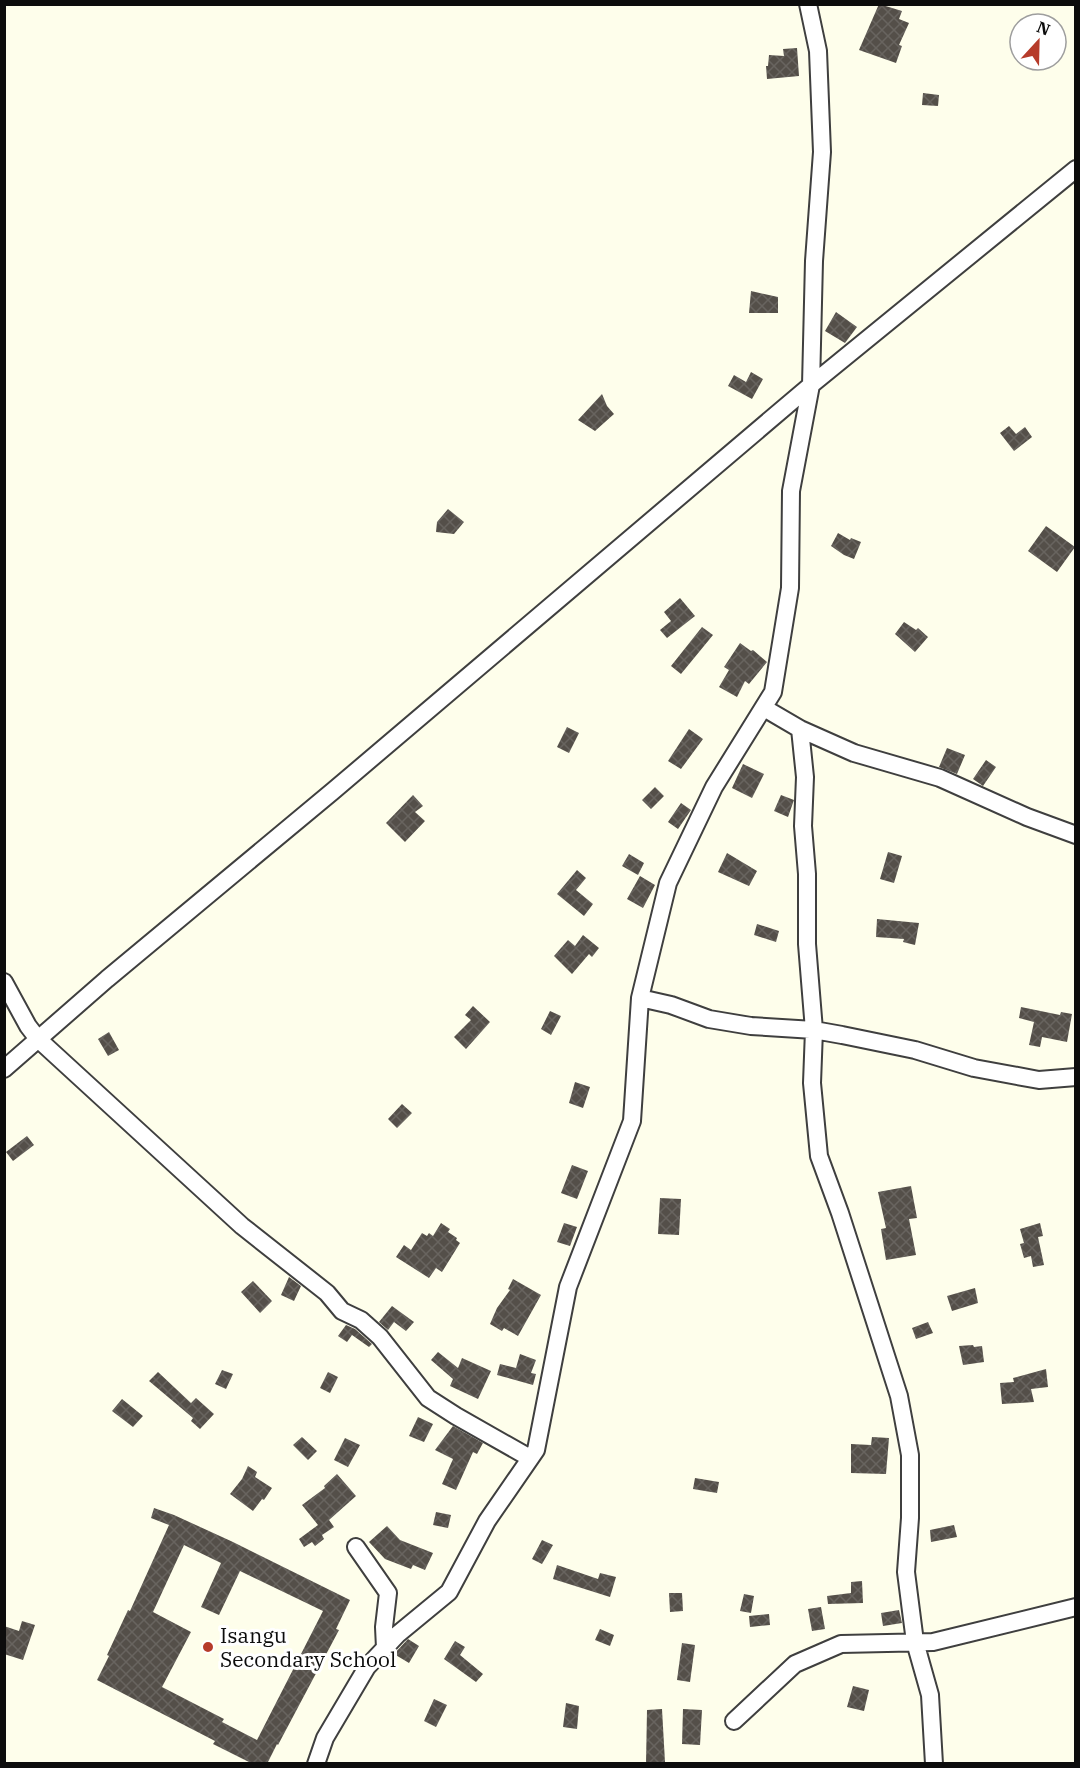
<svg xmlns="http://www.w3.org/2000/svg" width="1080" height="1768" viewBox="0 0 1080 1768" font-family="'IBM Plex Serif',serif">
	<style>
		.building { fill: url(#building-cross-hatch); fill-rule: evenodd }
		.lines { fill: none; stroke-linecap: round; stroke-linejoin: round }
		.minor-casing { stroke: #3f3f3f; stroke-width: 20 }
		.minor { stroke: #fff; stroke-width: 16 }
		.poi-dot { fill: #b63b2a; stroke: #fff; stroke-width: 2 }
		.labels { text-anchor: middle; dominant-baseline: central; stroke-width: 6; stroke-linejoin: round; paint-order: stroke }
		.poi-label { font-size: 21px; fill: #0c0c0c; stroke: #fff; text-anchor: start }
	</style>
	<defs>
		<pattern id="building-cross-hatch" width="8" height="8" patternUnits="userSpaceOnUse" patternTransform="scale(1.5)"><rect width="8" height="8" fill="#544f49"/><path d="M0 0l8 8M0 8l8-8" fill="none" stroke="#68645f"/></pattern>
	</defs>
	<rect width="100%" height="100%" fill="#fefeeb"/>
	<path class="building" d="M879,4L902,11L899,19L909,23L899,45L902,46L896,63L859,50Z
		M797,48L799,76L767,79L766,66H768L769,55L784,56L783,49Z
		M923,93L939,95L938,106L922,105Z
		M751,291L778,297V313H749Z
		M836,312L857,327L845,343L825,331Z
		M751,372L763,379L752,399L728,386L734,375L746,382Z
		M602,394L607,406L614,414L595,431L578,420Z
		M1009,426L1016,434L1025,427L1032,437L1014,451L1000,433Z
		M448,509L464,522L454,534L436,532L437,522Z
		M1046,526L1075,547L1057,572L1028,551Z
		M838,533L850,540L851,538L861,542L854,559L844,555L831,546Z
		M680,598L695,616L667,638L660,630L671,621L664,612Z
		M904,622L916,630L918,628L928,637L915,652L895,634Z
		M702,627L713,635L681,674L671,666Z
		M740,643L751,651L753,650L767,662L749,684L745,681L737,697L719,687L729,670L724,667Z
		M567,727L579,733L569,753L557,747Z
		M689,729L703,739L681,769L668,761Z
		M947,748L965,755L957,774L939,767Z
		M986,760L996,767L983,786L973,779Z
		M743,764L764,774L752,798L732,788Z
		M655,787L664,796L651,809L642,800Z
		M413,795L423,806L415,812L425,821L405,842L386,823Z
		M781,795L794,800L788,817L774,811Z
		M681,803L691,810L678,829L668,822Z
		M888,852L902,856L894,883L880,879Z
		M727,853L757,871L749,886L718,872Z
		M629,854L644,863L638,875L622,866Z
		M577,870L586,878L576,890L593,904L584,916L557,894Z
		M640,876L655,885L643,908L627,899Z
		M877,919L919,923L915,945L903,942L904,939L876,937Z
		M757,924L779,931L776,942L754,935Z
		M583,935L599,948L592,957L589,954L572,974L554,956L568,940L575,946Z
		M473,1006L490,1022L466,1049L454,1037L471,1020L465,1015Z
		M1021,1007L1060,1015L1061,1012L1072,1014L1067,1042L1042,1037L1040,1047L1029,1045L1034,1022L1019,1018Z
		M550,1011L561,1016L551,1035L541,1029Z
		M109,1032L119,1050L108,1056L98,1039Z
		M575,1082L590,1087L583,1108L569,1103Z
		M402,1104L412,1113L397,1128L388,1119Z
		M27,1136L34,1145L13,1161L6,1152Z
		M572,1165L588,1171L577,1199L561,1193Z
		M911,1186L917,1218L909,1219L916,1255L886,1260L881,1229L886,1228L878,1192Z
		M660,1198L681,1199L679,1235L658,1234Z
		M441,1223L450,1229L448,1232L457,1238L456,1240L460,1243L442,1272L436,1268L429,1278L396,1257L404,1245L411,1250L422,1233L427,1236L429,1233L433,1236Z
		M564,1223L577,1227L570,1246L557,1242Z
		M1040,1223L1043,1236L1038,1237L1044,1265L1033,1267L1031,1256L1024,1258L1020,1244L1024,1243L1020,1229Z
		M289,1277L301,1286L294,1301L281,1295Z
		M513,1279L541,1295L518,1336L504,1328L502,1331L490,1324L497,1308L510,1290L508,1289Z
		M253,1281L272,1301L260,1313L241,1292Z
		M975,1288L978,1303L952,1311L947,1296Z
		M392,1306L414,1322L406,1331L394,1322L388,1330L379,1322Z
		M928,1322L933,1333L916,1339L912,1328Z
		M346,1325L355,1329L372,1344L369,1347L352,1335L347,1342L338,1336Z
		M973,1345L974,1347L982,1346L984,1362L963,1365L959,1346Z
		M438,1352L458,1368L462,1358L491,1371L478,1399L450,1386L453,1379L431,1360Z
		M520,1354L536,1360L531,1373L536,1374L533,1385L497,1375L500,1364L516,1368Z
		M1046,1369L1048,1387L1031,1389L1034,1402L1002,1404L1000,1383L1014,1382L1013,1378Z
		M222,1370L233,1374L226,1389L215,1384Z
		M158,1372L191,1403L196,1398L214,1414L200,1429L191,1421L193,1418L149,1381Z
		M328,1372L338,1377L330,1393L320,1388Z
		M122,1399L143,1416L133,1427L112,1411Z
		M418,1417L433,1424L424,1442L409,1436Z
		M453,1426L483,1443L477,1454L473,1452L456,1490L442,1484L453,1459L435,1450Z
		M302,1437L317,1451L308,1460L293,1445Z
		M872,1437L889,1438L886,1474L851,1473V1444L871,1445Z
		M345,1438L360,1445L348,1467L334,1460Z
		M248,1466L257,1472L255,1477L272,1488L264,1500L262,1499L253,1511L230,1494L242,1479Z
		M337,1474L356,1496L329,1520L334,1527L322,1535L324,1539L315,1546L312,1542L304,1547L299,1539L318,1525L302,1505L325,1488L324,1486Z
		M695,1478L719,1482L717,1493L693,1489Z
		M154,1508L174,1515L233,1542L350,1600L336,1629L339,1630L278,1745L277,1744L267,1764H253L213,1744L215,1741L97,1680L109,1656L107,1655L128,1610L130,1611L169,1525L151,1518ZM184,1545L221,1563L201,1607L219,1615L240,1571L323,1611L257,1740L222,1722L224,1719L162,1687L191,1632L153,1612Z
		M436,1512L451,1515L448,1528L433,1525Z
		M954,1525L957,1537L931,1542L930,1530Z
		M387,1526L400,1540L433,1553L425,1570L413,1565L411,1569L385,1559L369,1542Z
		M542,1540L553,1545L542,1564L532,1559Z
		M557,1565L598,1579L600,1573L616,1577L610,1597L553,1579Z
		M862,1581L863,1603L828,1604L827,1596L851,1593V1582Z
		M669,1593H682L683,1611L670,1612Z
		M744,1594L754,1596L751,1613L740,1611Z
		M821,1607L825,1629L812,1631L808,1609Z
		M899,1610L902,1623L883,1626L881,1613Z
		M769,1614L770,1625L750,1627L749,1616Z
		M22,1621L35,1625L23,1660L4,1654V1626L19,1631Z
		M600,1629L614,1635L610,1646L595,1640Z
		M408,1639L419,1646L409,1663L394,1654Z
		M455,1641L465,1647L460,1655L483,1674L476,1682L444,1659Z
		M682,1643L695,1645L690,1682L677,1680Z
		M853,1686L869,1690L864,1711L847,1707Z
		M434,1699L447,1705L436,1727L424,1721Z
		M566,1703L579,1706L577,1729L563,1727Z
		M662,1709L665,1762L646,1763L647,1710Z
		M683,1709L702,1710L700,1745L682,1744Z"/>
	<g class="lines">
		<defs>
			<path id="minor" d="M764,708L800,729L854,753L940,778L1027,817L1076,835
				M800,729L805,777L803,826L807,874V944L814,1030L812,1083L819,1156L840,1213L899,1396L910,1455V1518L906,1572L915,1642L930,1695L934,1764
				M4,982L28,1026L38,1039L242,1226L327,1293L342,1311L361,1320L380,1337L428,1398L456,1416L530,1458
				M640,998L671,1005L709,1019L751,1026L814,1030L842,1035L915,1050L974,1068L1039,1080L1076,1077
				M4,1069L107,979L333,791L811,385L1076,169
				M356,1547L388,1593L384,1627L385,1648
				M734,1721L795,1664L841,1644L933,1642L1076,1607
				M316,1764L325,1738L367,1667L398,1634L449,1592L487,1521L536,1450L568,1287L632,1121L640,998L668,883L714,787L773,692L790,588L791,491L811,385L814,261L822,152L818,51L808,4"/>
		</defs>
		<use href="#minor" class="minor-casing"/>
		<use href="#minor" class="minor"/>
	</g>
	<circle class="poi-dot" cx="208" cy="1647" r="6"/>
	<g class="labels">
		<g class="poi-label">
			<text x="220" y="1635">Isangu<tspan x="220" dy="24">Secondary School</tspan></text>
		</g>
	</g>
	<rect width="1080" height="1768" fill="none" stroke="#0c0c0c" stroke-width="12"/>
	<g transform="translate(1038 42) rotate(22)"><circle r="28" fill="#ffffff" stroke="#9e9e9e" stroke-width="1.5"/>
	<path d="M0-4.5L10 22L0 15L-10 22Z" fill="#b63b2a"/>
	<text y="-9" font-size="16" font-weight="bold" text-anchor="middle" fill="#0c0c0c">N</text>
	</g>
</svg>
